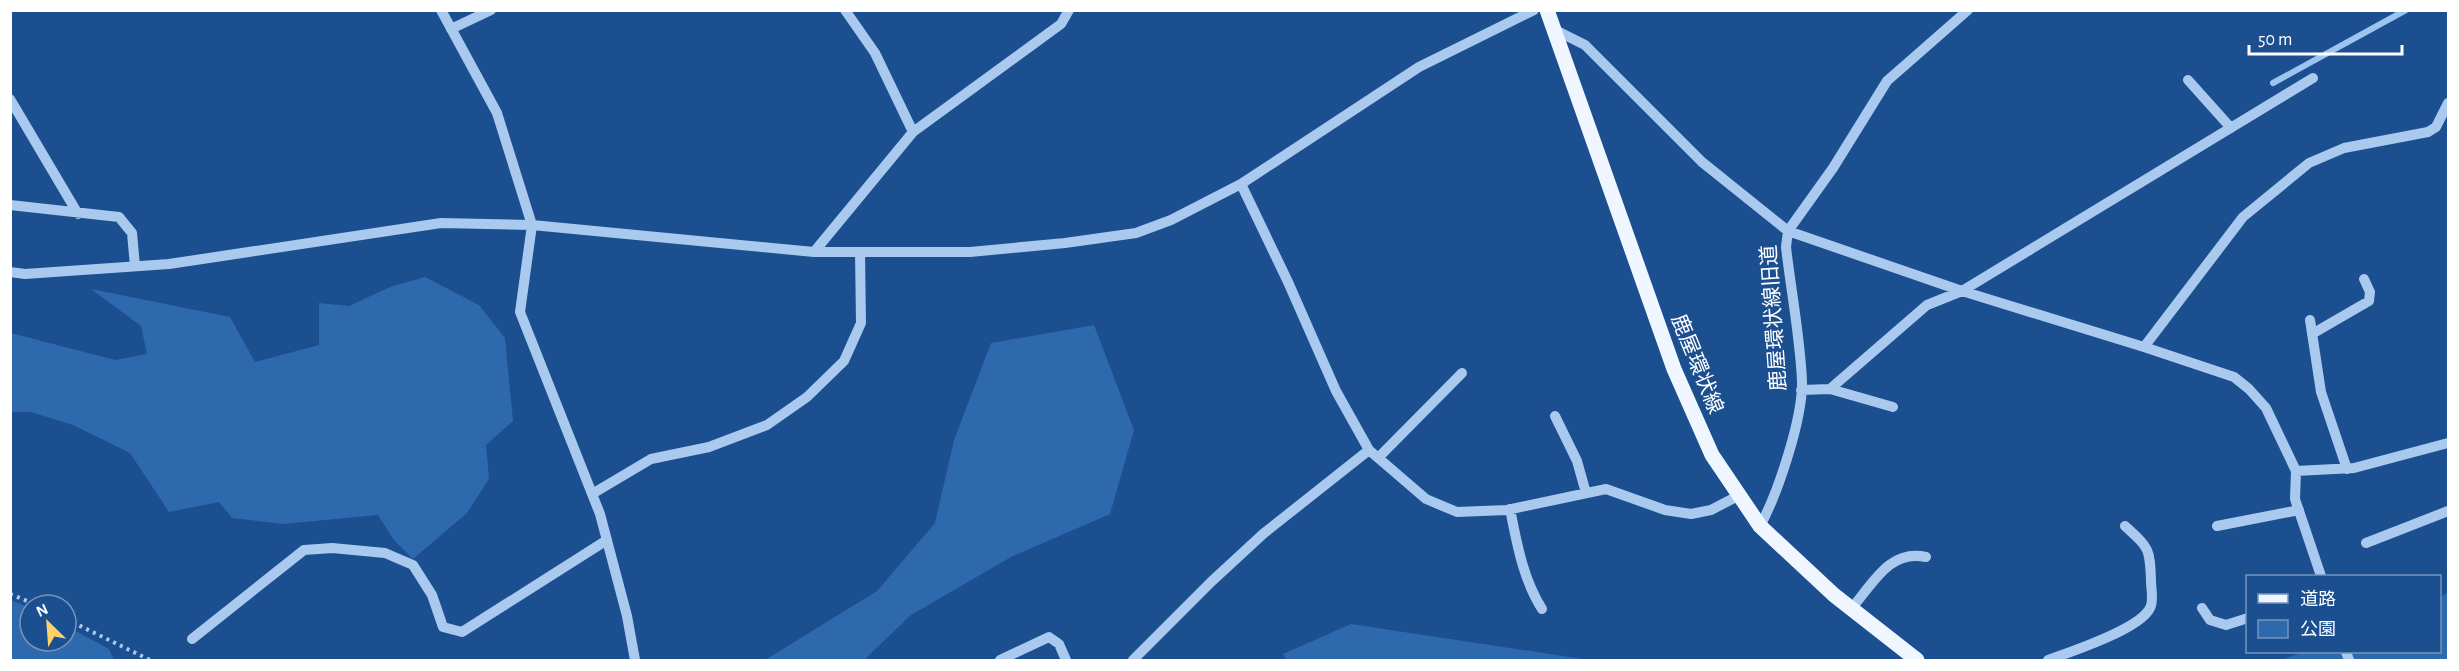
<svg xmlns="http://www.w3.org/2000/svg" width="2459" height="671" viewBox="0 0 2459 671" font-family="'Alegreya Sans','Noto Sans JP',sans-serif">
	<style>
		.green { fill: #2e69ad }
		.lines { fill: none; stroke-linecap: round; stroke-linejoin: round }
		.stream { stroke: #9cc4f0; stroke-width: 6 }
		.path { stroke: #a9c9ee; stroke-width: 4; stroke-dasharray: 3 4.5; stroke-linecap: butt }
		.minor { stroke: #a9c9ee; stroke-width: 10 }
		.major { stroke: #f0f6ff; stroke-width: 15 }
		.labels { text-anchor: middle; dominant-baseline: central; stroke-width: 6; stroke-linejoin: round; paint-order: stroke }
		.street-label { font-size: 21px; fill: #fff; stroke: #1b4f8f }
	</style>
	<rect width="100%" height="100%" fill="#1b4f8f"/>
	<path class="green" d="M425,277L479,305L505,338L513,421L486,445L489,479L467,513L413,559L394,540L378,515L283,524L232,518L219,502L169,512L130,453L73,425L31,412H11V333L115,360L147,354L141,326L91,289L230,317L255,362L319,345V303L349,306L390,287Z
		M1094,325L1134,430L1110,514L1011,557L911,615L864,660H765L877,591L935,523L954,440L991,343Z
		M2448,593V660H2281L2304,652H2440V597Z
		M11,600L30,608V641H66V626L109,649L114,660H11Z
		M1351,624L1583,659L1587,660H1286L1283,654Z"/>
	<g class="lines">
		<path class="stream" d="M2273,83L2406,10"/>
		<path class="path" d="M10,594L37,605
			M66,619L150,660"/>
		<path class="minor" d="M441,10L497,113L532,225L520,312L600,514L627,616L635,660
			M845,10L875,53L913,132
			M451,29L491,10
			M1553,29L1585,45L1702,162L1788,231L1962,291L2144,347L2243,217L2309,163L2344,148L2428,132L2436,127L2448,103
			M2188,80L2231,128
			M10,99L78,214
			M1241,184L1288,282L1336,391L1369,450L1426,499L1457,512L1507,510L1606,489L1665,510L1691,514L1711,510L1738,496
			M10,205L119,217L132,233L135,266
			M814,252L913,132L1061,24L1069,10
			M10,272L25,274L169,264L441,223L532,225L814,252H970L1065,243L1136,233L1171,220L1241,184L1419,67L1534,10
			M2310,320L2321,392L2347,469
			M2312,334L2369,301L2370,292L2364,279
			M2144,347L2234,377L2249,389L2266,408L2296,471L2295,499L2321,576
			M1830,389L1927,305L1962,291L2313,78
			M1801,390L1830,389L1893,407
			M1555,416L1577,461L1586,493
			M1378,458L1462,373
			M2296,471L2354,468L2448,443
			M592,494L651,459L709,447L767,425L807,397L844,361L861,323L860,252
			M1510,509C1517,544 1523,579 1542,609
			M1760,526C1778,493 1803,418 1802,381C1800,336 1791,291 1786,247L1788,231L1833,168L1887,81L1968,10
			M2217,526L2299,510
			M2366,543L2448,511
			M2202,608L2210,620L2226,625L2248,618
			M1851,609C1873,584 1889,549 1926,557
			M192,639L304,550L332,548L385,553L413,565L432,595L443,627L462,632L607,540
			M2346,652L2349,660
			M1000,660L1049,637L1059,644L1066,660
			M1133,660L1211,582L1263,534L1369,450
			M2048,660C2071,652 2140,629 2150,608C2154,601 2151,589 2151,581C2150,548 2149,548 2125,526"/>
		<path class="major" d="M1547,10L1674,369L1712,455L1760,526L1834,595L1917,660"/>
	</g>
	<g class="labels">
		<g class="street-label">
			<text transform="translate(1774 318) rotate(-94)">鹿屋環状線旧道</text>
			<text transform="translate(1697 364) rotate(68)">鹿屋環状線</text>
		</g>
	</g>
	<rect width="2459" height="671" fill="none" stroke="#ffffff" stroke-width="24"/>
	<rect x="2246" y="575" width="195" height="78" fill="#1b4f8f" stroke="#7695bc" stroke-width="1.5"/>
	<rect x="2258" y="594" width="30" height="9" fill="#f0f6ff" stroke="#7695bc" stroke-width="1.5"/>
	<text x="2300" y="605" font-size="18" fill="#ffffff">道路</text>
	<rect x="2258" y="620" width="30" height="18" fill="#2e69ad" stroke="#7695bc" stroke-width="1.5"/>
	<text x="2300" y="635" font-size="18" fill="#ffffff">公園</text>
	<g transform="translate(48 623) rotate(335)"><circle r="28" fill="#1b4f8f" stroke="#7695bc" stroke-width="1.5"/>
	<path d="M0-4.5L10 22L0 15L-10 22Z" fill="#ffd166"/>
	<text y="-9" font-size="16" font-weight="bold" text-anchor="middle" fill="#ffffff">N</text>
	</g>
	<path d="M2249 45v9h153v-9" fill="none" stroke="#ffffff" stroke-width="3"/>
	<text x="2258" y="45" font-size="18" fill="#ffffff" stroke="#1b4f8f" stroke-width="4.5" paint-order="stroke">50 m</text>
</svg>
